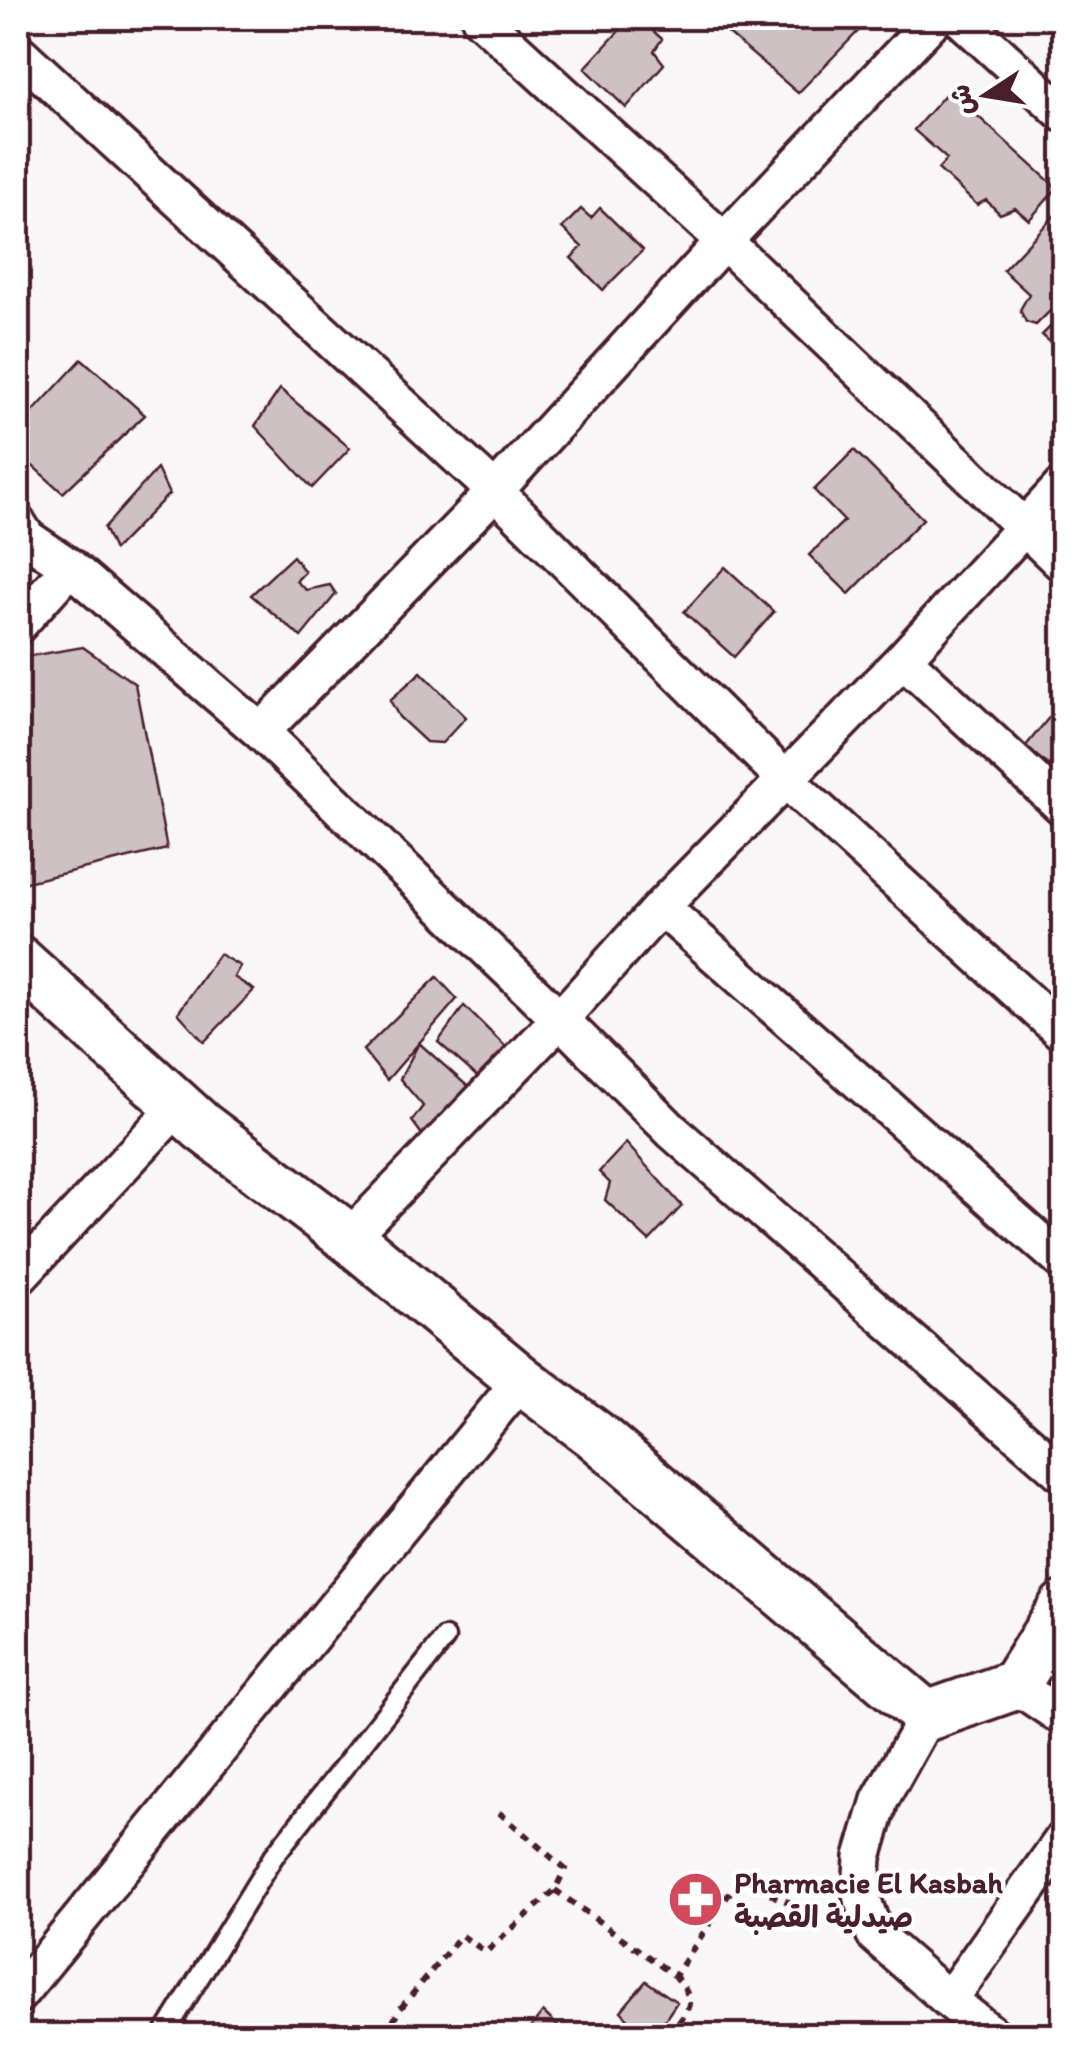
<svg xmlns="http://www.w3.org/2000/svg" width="1081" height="2053" viewBox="0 0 1081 2053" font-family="Itim,'Playpen Sans Arabic',sans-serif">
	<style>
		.building { fill: #cdc1c4; stroke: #4a1f2b; stroke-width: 2.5 }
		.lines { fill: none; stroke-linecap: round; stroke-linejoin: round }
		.lane-casing { stroke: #4a1f2b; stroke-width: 25 }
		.street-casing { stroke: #4a1f2b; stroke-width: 42 }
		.secondary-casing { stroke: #4a1f2b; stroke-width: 55 }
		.path { stroke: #4a1f2b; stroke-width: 6; stroke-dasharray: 8 8; stroke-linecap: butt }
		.lane { stroke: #fff; stroke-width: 18 }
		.street { stroke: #fff; stroke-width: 35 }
		.secondary { stroke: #fff; stroke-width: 48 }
		.labels { text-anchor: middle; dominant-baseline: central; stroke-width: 9; stroke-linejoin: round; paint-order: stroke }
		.poi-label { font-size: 30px; font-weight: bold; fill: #4a1f2b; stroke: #fff; text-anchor: start }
	</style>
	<rect width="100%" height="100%" fill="#f8f6f7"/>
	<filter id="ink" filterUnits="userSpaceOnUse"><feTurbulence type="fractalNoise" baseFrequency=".01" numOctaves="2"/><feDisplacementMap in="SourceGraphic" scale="20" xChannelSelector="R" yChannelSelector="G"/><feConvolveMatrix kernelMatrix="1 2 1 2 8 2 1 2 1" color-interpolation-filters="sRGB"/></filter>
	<g filter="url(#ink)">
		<path class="building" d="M631,18H639L662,39L654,51L664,64L626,108L585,68Z
			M710,18H871L798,93Z
			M949,90L1057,188L1029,220L1015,208L1000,214L986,200L977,205L938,169L947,159L914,130Z
			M600,208L643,250L603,290L571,258L582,247L562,228L581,209L591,218Z
			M1057,213L1064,220V277L1061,278L1064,280V297L1036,325L1026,322L1020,310L1029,294L1003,270Z
			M1064,313V355L1042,335Z
			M82,359L145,415L63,493L18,453V428Z
			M280,389L350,448L312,488L255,426Z
			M854,450L923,519L849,594L809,555L844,521L814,490Z
			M157,469L169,494L114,550L104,528Z
			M293,556L305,572L296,581L306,590L330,585L336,594L301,637L251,595Z
			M725,567L774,612L734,657L684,612Z
			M83,647L135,684L167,849L18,884V658Z
			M421,672L466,717L442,743L426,742L399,717L390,700Z
			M1051,715L1064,725V768L1059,773L1025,747Z
			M219,954L240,966L234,977L254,990L204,1042L178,1013Z
			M437,977L457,999L387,1080L363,1050Z
			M464,1006L511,1052L481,1080L438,1042Z
			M419,1043L474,1092L426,1140L412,1121L423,1106L400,1079Z
			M626,1143L682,1206L649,1241L605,1200L610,1183L599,1172Z
			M646,1981L677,2002L654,2036H644L621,2011Z
			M543,2012L561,2029L566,2036H524Z"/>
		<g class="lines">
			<defs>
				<path id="lane" d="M163,2036L273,1857L445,1638"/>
				<path id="street" d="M480,18L724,241L1064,565
					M960,18L1064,114
					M18,52L495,491L786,780L1064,1034
					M18,524L27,538L70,567L261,732L560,1019L672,1131L1064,1475
					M18,625L70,567
					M903,659L1064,808
					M261,732L495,491L724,241L935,18
					M661,907L1064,1263
					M349,1238L560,1019L661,907L903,659L1064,484
					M18,1277L179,1105
					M1015,1685L1064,1718
					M927,1716L880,1800L863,1857L861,1895L875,1935L949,2000L994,2036
					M18,1995L521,1380
					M949,2000L1064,1838"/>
				<path id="secondary" d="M18,960L202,1127L349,1238L521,1380L594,1434L927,1716L1015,1685L1064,1606"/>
			</defs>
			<use href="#lane" class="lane-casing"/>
			<use href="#street" class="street-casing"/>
			<use href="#secondary" class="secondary-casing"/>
			<path class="path" d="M555,1890L675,1976L742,1874L776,1897L805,1909
				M385,2036L400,2009L461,1935L486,1952L555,1890L565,1869L495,1809
				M669,2036C688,2008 700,2005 675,1976"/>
			<use href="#lane" class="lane"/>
			<use href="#street" class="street"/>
			<use href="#secondary" class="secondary"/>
		</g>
	</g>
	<defs>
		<symbol id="pharmacy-disc" viewBox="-11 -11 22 22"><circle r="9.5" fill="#d1495b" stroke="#fff"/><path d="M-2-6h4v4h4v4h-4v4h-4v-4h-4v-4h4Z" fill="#fff"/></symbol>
	</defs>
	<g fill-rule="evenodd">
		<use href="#pharmacy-disc" x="664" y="1868" width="63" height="63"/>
	</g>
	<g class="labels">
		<g class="poi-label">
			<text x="734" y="1882">Pharmacie El Kasbah<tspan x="734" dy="34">صيدلية القصبة</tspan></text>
		</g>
	</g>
	<rect width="1081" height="2053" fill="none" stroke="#fff" stroke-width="60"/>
	<rect x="30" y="30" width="1021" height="1993" fill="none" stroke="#4a1f2b" stroke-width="4" filter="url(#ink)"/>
	<g transform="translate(986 95) rotate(258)" stroke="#ffffff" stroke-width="8" paint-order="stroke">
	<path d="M0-8L18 38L0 25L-18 38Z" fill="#4a1f2b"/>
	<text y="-15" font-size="28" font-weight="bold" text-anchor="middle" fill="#4a1f2b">ش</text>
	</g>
</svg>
